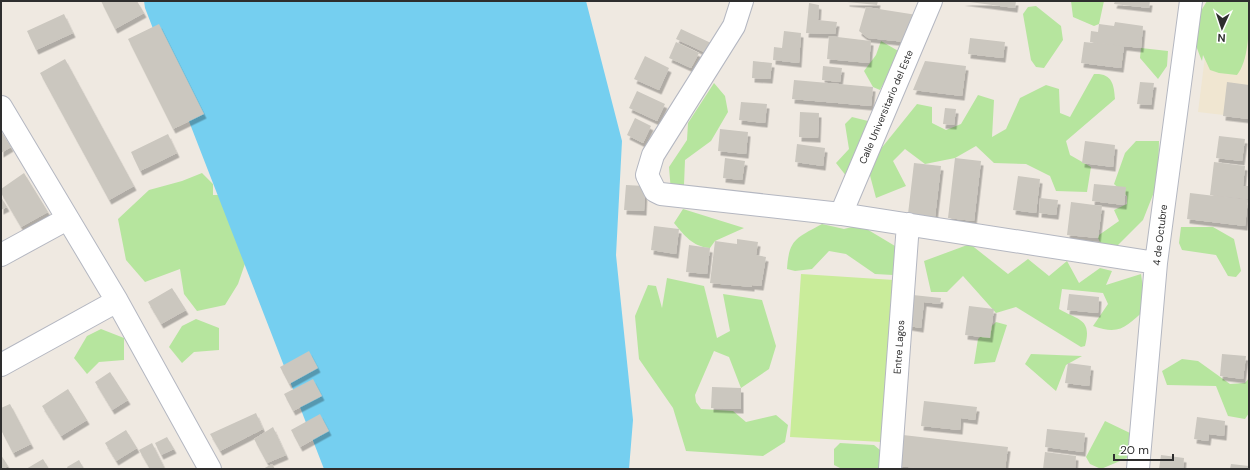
<svg xmlns="http://www.w3.org/2000/svg" width="1250" height="470" viewBox="0 0 1250 470" font-family="'DM Sans',sans-serif">
	<style>
		.education { fill: #f0e6d1 }
		.green { fill: #b6e59e }
		.pitch { fill: #c9ec9a }
		.water { fill: #75cff0 }
		.building { fill: #cbc7bf; filter: url(#shadow) }
		.lines { fill: none; stroke-linecap: round; stroke-linejoin: round }
		.minor-casing { stroke: #b4b7c1; stroke-width: 24 }
		.minor { stroke: #fff; stroke-width: 22 }
		.labels { text-anchor: middle; dominant-baseline: central; stroke-width: 3; stroke-linejoin: round; paint-order: stroke }
		.street-label { font-size: 10px; fill: #2e2e2e; stroke: #fff }
	</style>
	<defs>
		<filter id="shadow"><feDropShadow dx="2.5" dy="4.5" stdDeviation="0" flood-color="#0004"/></filter>
	</defs>
	<rect width="100%" height="100%" fill="#efe9e1"/>
	<path class="education" d="M1212,1H1249V118L1198,112Z"/>
	<path class="green" d="M1071,1H1104L1099,24L1094,26L1073,17Z
		M1207,1H1249C1249,24 1250,59 1237,75L1219,73L1210,70L1203,55L1202,61C1190,31 1190,28 1207,1Z
		M1036,6L1061,26L1063,40L1044,68L1036,67L1031,60L1023,14L1028,7Z
		M881,41L900,52L880,90L873,87L864,71L876,55Z
		M1141,48L1168,51L1167,66L1158,79L1140,58Z
		M1094,74C1112,73 1114,84 1115,99L1066,141L1070,155L1091,167L1087,192L1056,191L1050,176L1026,164L994,163L976,146L955,158L925,164L905,149L893,161L906,186L876,198L868,168L871,161L917,104L932,107V123L946,130L961,124L978,95L994,100L992,137L1006,129L1020,98L1046,85L1059,89L1060,113L1070,117Z
		M714,83L725,96L728,112L711,141L685,160L684,185L680,192H671L669,167L687,140L688,123Z
		M852,117L868,121L859,163L847,177L836,163L849,149L845,124Z
		M1136,141H1159L1158,182L1143,220L1118,245L1110,247L1102,246L1098,238L1099,235L1119,221L1114,210L1127,204V196L1114,184L1125,153Z
		M202,173L213,184V195H222L249,252L238,284L225,305L197,311L184,294L180,269L145,282L126,260L118,219L149,190L182,181Z
		M683,209L744,228L715,241L710,248C693,247 684,235 674,223Z
		M822,224L844,229L860,225L900,249L903,264L893,275L875,274L846,254L829,251L812,269L795,271L787,269C789,238 797,238 822,224Z
		M1181,227H1213L1234,239L1241,271L1236,277L1228,276L1216,255L1182,250L1179,243Z
		M970,244L1008,274L1028,259L1049,276L1067,261L1079,283L1100,268L1112,271L1106,285L1141,274L1146,309C1126,326 1121,336 1093,326L1108,304L1103,293L1062,289L1059,309C1080,321 1092,319 1085,346L1081,347L1016,307L996,313L963,276L947,292H931L924,261Z
		M667,278L704,286L717,338L730,331L723,294L762,300L776,346L769,369L741,388L729,357L714,351L695,395L696,402L701,409L733,411L746,422L776,415L788,425L785,442L763,456L686,451L673,408L639,359L635,316L648,285L656,286L662,308Z
		M196,319L219,328V350L194,352L182,363L169,347L182,326Z
		M996,322L1007,325L995,362L974,364L978,339Z
		M101,329L124,338V360L99,362L87,374L74,358L87,336Z
		M1031,354L1082,356L1066,365L1056,391L1025,364Z
		M1182,359L1198,361L1230,384L1245,383L1249,378V413L1245,419L1228,416L1216,386L1167,385L1162,371Z
		M1105,421L1130,433L1127,458L1101,469L1090,464L1086,457Z
		M840,443L874,445L886,455L885,469H842L834,465V449Z"/>
	<path class="pitch" d="M801,274L894,280L882,442L790,437Z"/>
	<path class="water" d="M144,1H586L622,141L616,255L633,420L629,469H324L145,8Z"/>
	<path class="building" d="M101,1H137L144,13L115,29Z
		M847,1H878L877,5L847,2Z
		M962,1H1016L1015,8Z
		M1115,1H1150L1149,8L1114,4Z
		M809,3L819,5L818,20L837,22L835,34L806,33Z
		M866,7L917,15L905,42L868,38L859,31Z
		M64,14L73,33L36,50L27,31Z
		M1115,22L1143,26L1141,48L1090,42L1091,31L1098,32L1099,24L1114,26Z
		M159,24L204,114L173,129L128,39Z
		M681,29L711,43L706,53L676,39Z
		M784,31L801,33L799,63L773,60L774,47L782,48Z
		M829,36L871,41L869,63L827,59Z
		M970,38L1005,42L1003,58L968,54Z
		M676,42L699,53L691,68L669,58Z
		M1084,42L1124,46L1121,68L1081,63Z
		M645,56L669,68L659,90L634,79Z
		M65,59L134,186L109,200L40,73Z
		M753,61L772,63L770,79L752,78Z
		M925,61L966,66L962,96L913,90Z
		M823,66L842,68L840,82L822,80Z
		M794,80L873,87L871,106L792,99Z
		M1140,82L1154,83L1151,105L1137,104Z
		M1227,82L1249,85V119L1223,116Z
		M637,91L665,104L657,121L629,108Z
		M741,102L767,104L765,123L739,120Z
		M945,108L956,109L954,125L943,124Z
		M800,112L819,113L818,138L799,137Z
		M635,118L651,126L643,143L627,135Z
		M720,129L748,132L746,154L718,151Z
		M1,131L11,147L1,153Z
		M168,134L177,153L140,171L131,152Z
		M1219,136L1245,139L1242,161L1216,158Z
		M1085,141L1115,145L1113,167L1082,163Z
		M797,144L825,148L823,166L795,162Z
		M725,158L745,161L742,180L723,178Z
		M955,158L981,161L974,221L948,218Z
		M1214,162L1245,166L1243,186H1249L1248,199L1210,195Z
		M914,163L941,166L935,217L908,214Z
		M24,173L48,212L21,227L1,193V189Z
		M1018,176L1040,179L1036,213L1013,210Z
		M1094,184L1126,187L1124,205L1092,201Z
		M626,185L645,186L644,211L624,210Z
		M1190,193L1248,200L1245,226L1187,219Z
		M1,197L7,207L1,210Z
		M1040,198L1058,200L1056,215L1039,213Z
		M1071,202L1102,206L1098,238L1067,235Z
		M654,226L679,229L676,254L651,250Z
		M737,239L758,242L756,255L766,257L761,286L752,285V287L710,283L715,241L737,244Z
		M689,245L710,248L707,274L686,272Z
		M172,288L186,310L161,324L148,302Z
		M1069,294L1099,297L1098,313L1067,310Z
		M913,295L941,298L940,304L924,302L921,328L909,326Z
		M969,306L994,309L990,338L965,335Z
		M309,351L318,368L289,384L280,367Z
		M1222,354L1246,356L1243,379L1220,376Z
		M1068,363L1091,366L1089,386L1065,383Z
		M110,372L128,400L112,410L95,382Z
		M313,379L322,396L293,411L284,394Z
		M712,387L741,388V409L711,408Z
		M68,389L87,420L61,436L42,406Z
		M924,401L977,407L975,420L961,418L960,430L921,426Z
		M10,404L31,444L13,453L1,430V408Z
		M256,413L263,429L220,451L210,434Z
		M320,414L329,431L300,447L291,430Z
		M1197,417L1225,421L1224,436L1209,434L1208,441L1194,439Z
		M273,427L286,455L267,463L254,439Z
		M1047,429L1085,433L1083,452L1045,447Z
		M126,430L137,448L116,461L105,443Z
		M903,435L1008,447L1005,469H926L899,466Z
		M167,437L174,449L161,455L155,443Z
		M152,443L165,469H150L139,450Z
		M1045,452L1076,456L1075,469H1043Z
		M1,455L8,466L3,469H1Z
		M1161,455L1184,458L1183,469H1159Z
		M43,459L49,469H26Z
		M79,460L84,469H68L67,467Z
		M272,464L275,469H263Z
		M1231,464L1249,466V469H1230Z"/>
	<g class="lines">
		<defs>
			<path id="minor" d="M742,1L734,26L653,155L647,175L655,191L661,194L841,214L1156,263
				M1,107L117,301L210,469
				M841,214L931,1
				M1,255L67,219
				M1,365L117,301
				M890,469L908,224
				M1138,469L1156,263L1191,1"/>
		</defs>
		<use href="#minor" class="minor-casing"/>
		<use href="#minor" class="minor"/>
	</g>
	<g class="labels">
		<g class="street-label">
			<text transform="translate(886 107) rotate(-67)">Calle Universitario del Este</text>
			<text transform="translate(1160 235) rotate(-83)">4 de Octubre</text>
			<text transform="translate(899 347) rotate(-86)">Entre Lagos</text>
		</g>
	</g>
	<rect width="1250" height="470" fill="none" stroke="#2e2e2e" stroke-width="4"/>
	<g transform="translate(1222 28) rotate(183)" stroke="#ffffff" stroke-width="3" paint-order="stroke">
	<path d="M0-3L7 15L0 10L-7 15Z" fill="#2e2e2e"/>
	<text y="-6" font-size="11" font-weight="bold" text-anchor="middle" fill="#2e2e2e">N</text>
	</g>
	<path d="M1114 454v6h59v-6" fill="none" stroke="#2e2e2e" stroke-width="2"/>
	<text x="1120" y="454" font-size="12" fill="#2e2e2e" stroke="#ffffff" stroke-width="3" paint-order="stroke">20 m</text>
</svg>
